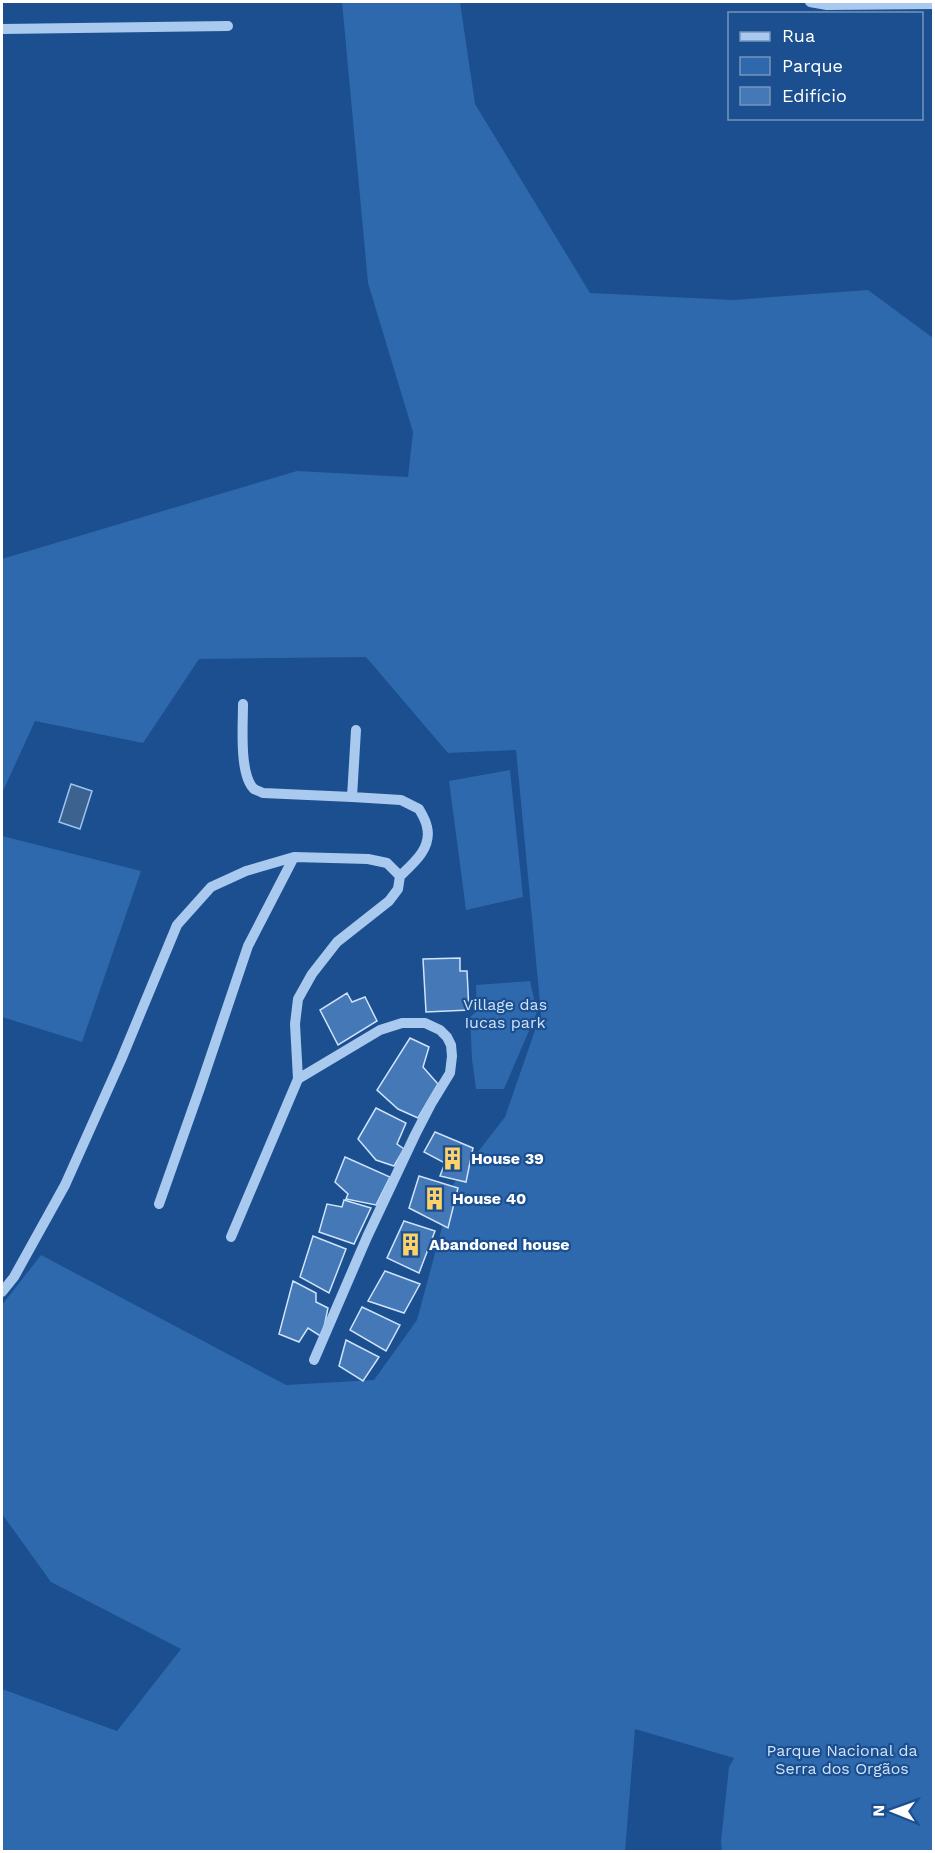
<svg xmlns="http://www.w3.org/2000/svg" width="935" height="1853" viewBox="0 0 935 1853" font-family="'Work Sans',sans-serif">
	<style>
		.green { fill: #2e69ad }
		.water { fill: #3c6290; stroke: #9cc4f0; stroke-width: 1.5 }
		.building { fill: #4478b7; stroke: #cfe3fa; stroke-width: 1.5 }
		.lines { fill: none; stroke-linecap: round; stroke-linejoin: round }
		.minor { stroke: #a9c9ee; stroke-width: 10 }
		.labels { text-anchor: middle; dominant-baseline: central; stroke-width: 4.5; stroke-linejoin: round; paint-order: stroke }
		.park-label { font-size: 16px; fill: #cfe3fa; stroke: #1b4f8f }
		.poi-label { font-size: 16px; font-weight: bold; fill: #fff; stroke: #1b4f8f; text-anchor: start }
	</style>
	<rect width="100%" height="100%" fill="#1b4f8f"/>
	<path class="green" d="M342,2H460L475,104L590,293L733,300L868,290L933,338V1851H722L721,1842L729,1767L734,1758L635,1729L625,1851H2V1689L117,1731L181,1649L51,1582L2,1514V1305L41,1255L286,1385L374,1380L417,1320L454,1183L505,1117L541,1013L516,750L448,753L366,657L199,659L143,743L35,721L2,793V559L297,471L408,477L413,432L368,283Z
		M510,770L523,897L466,910L449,781Z
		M2,836L141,871L82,1042L2,1017Z
		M530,981L537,1012L504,1089H476L472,1059L470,1017L477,1011L476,985Z"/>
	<path class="water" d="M71,784L92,791L80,829L59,822Z"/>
	<path class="building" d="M460,958V971H467L469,1010L426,1012L423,959Z
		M347,993L352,1002L365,997L377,1021L338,1045L320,1010Z
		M410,1038L429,1047L423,1067L438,1084L418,1118L398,1109L377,1090Z
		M376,1108L406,1123L397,1144L404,1149L394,1166L376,1160L358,1139Z
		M435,1132L473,1148L466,1182L440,1176L445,1163L424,1152Z
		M345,1157L390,1177L376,1205L346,1199L348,1194L335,1182Z
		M419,1176L458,1188L448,1228L409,1208Z
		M344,1200L371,1208L354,1244L319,1232L327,1204L342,1207Z
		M404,1221L435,1231L419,1273L387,1258Z
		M313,1236L346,1249L329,1293L300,1277Z
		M385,1271L420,1284L404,1313L368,1301Z
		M293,1281L316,1293V1302L328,1308L322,1337L308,1328L299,1342L279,1334Z
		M362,1307L400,1325L386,1351L350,1330Z
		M346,1340L379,1357L363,1381L339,1366Z"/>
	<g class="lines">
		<path class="minor" d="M810,2L827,5L934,4
			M2,29L228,26
			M243,704C243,725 239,775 254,789C256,790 261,792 263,793L352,797L356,730
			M352,797L401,800L419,809C422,814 426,821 427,827C432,848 414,863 400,876
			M159,1204L200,1088L248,946L294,857
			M231,1237L298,1079
			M2,1292L14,1277L65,1185L121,1060L177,925L211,887L246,871L294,857L368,859L387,863L400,876L398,889L389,901L337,942L312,974L298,999L295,1024L298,1079L380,1030L402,1023H425L440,1030L447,1037L451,1045L452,1056L450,1073L431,1104L415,1135L367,1237L314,1360"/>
	</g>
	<defs>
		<symbol id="building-bare" viewBox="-9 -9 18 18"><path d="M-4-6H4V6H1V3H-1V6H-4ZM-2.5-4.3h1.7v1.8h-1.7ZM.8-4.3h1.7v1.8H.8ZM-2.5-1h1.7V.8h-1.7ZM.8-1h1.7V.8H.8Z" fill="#ffd166" stroke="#1b4f8f" stroke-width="2.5" paint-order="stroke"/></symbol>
	</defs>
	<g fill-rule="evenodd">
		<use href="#building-bare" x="436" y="1142" width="33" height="33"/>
		<use href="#building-bare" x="418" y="1182" width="33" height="33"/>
		<use href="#building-bare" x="394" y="1228" width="33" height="33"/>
	</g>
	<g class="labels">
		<g class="park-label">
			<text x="505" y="1004">Village das<tspan x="505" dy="18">Iucas park</tspan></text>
			<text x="842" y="1750">Parque Nacional da<tspan x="842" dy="18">Serra dos Orgãos</tspan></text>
		</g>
		<g class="poi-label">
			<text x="471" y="1158">House 39</text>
			<text x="452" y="1198">House 40</text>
			<text x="429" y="1244">Abandoned house</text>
		</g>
	</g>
	<rect width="935" height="1853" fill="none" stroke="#ffffff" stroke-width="6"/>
	<rect x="728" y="12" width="195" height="108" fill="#1b4f8f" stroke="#7695bc" stroke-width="1.5"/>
	<rect x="740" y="32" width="30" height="9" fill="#a9c9ee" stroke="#7695bc" stroke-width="1.5"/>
	<text x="782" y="42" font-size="18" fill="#ffffff">Rua</text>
	<rect x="740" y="57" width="30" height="18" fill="#2e69ad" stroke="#7695bc" stroke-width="1.5"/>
	<text x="782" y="72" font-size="18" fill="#ffffff">Parque</text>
	<rect x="740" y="87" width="30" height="18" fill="#4478b7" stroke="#7695bc" stroke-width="1.5"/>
	<text x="782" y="102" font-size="18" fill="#ffffff">Edifício</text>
	<g transform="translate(893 1811) rotate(271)" stroke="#1b4f8f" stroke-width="4.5" paint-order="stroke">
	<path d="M0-4.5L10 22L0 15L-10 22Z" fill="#ffffff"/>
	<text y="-9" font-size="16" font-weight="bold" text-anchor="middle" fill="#ffffff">N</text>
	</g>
</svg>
